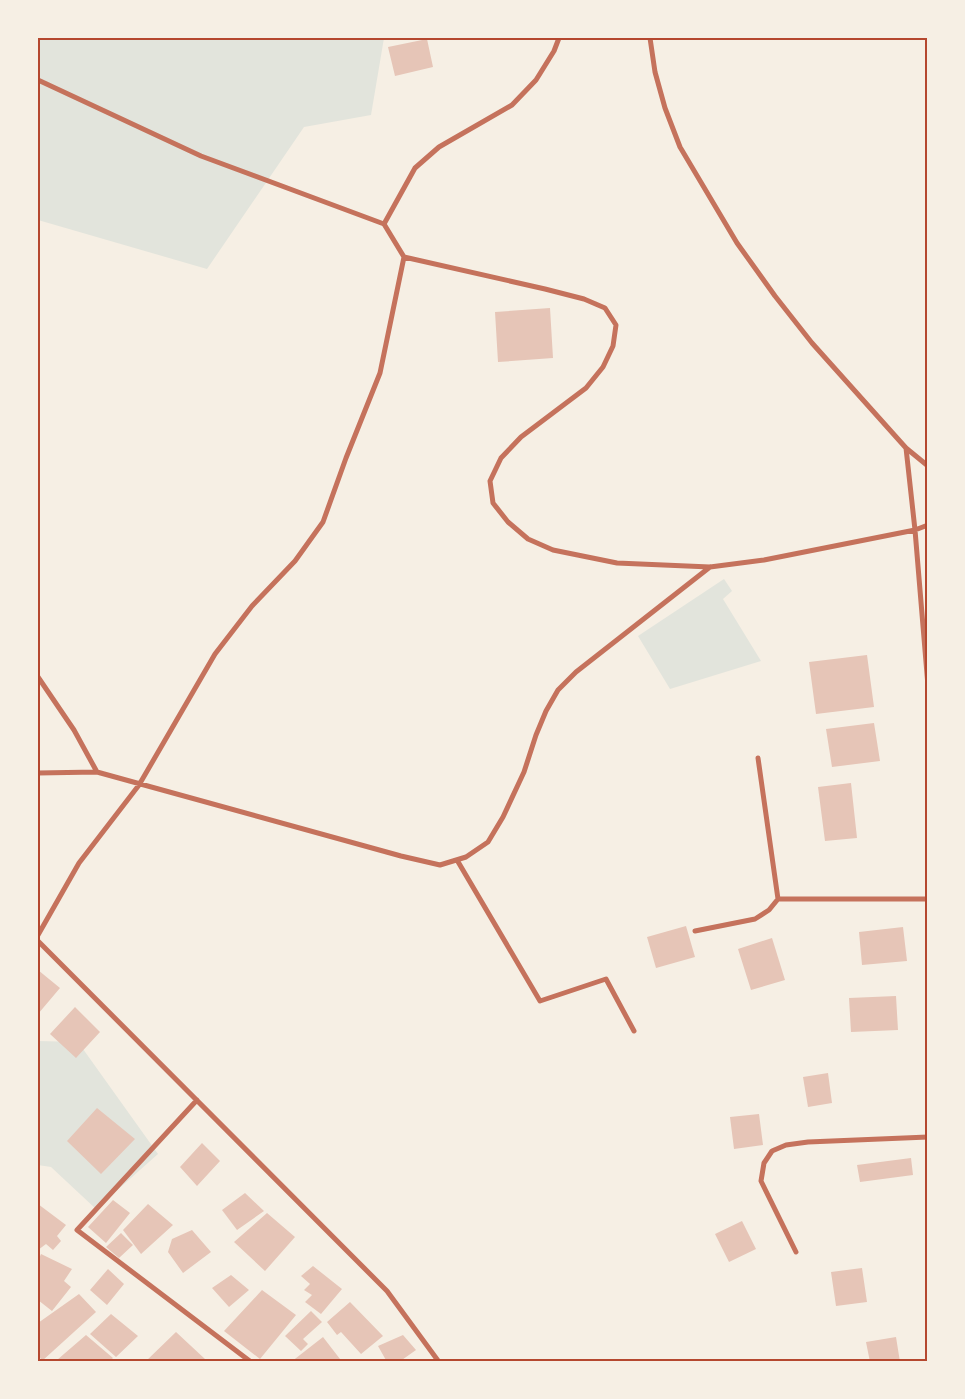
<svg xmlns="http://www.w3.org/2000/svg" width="965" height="1399" viewBox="0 0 965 1399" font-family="'Fira Sans Condensed',sans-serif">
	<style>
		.green { fill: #e2e4dc }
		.building { fill: #e6c5b7 }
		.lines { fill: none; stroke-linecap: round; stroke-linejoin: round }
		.minor { stroke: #c5725c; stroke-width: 5 }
		.neatline { fill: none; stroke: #b5482f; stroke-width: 2 }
	</style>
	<rect width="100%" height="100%" fill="#f6efe4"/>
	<path class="green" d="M38,38H384L371,115L304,127L207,269L38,220Z
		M724,579L732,591L723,599L761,661L670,689L638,636Z
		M38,1041L78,1042L158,1154L96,1209L51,1167L38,1165Z"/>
	<path class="building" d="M427,39L433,67L395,76L388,47Z
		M550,308L553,358L498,362L495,312Z
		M867,655L874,707L816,714L809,662Z
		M874,723L880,761L832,767L826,729Z
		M851,783L857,838L825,841L818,787Z
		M686,926L695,957L656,968L647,937Z
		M903,927L907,961L862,965L859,932Z
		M772,938L785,980L751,990L738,949Z
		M38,970L60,988L38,1014Z
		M896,996L898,1030L851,1032L849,998Z
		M75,1007L100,1032L76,1058L50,1034Z
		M828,1073L832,1103L808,1107L803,1077Z
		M97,1108L135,1139L101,1174L67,1141Z
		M759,1114L763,1145L734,1149L730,1117Z
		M202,1143L220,1161L197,1186L180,1167Z
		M911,1158L913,1175L860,1182L857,1165Z
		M245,1193L264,1211L237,1230L222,1210Z
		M113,1200L130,1213L106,1243L88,1227Z
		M38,1204L66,1225L57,1236L61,1241L53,1250L46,1244L38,1250Z
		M148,1204L173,1225L141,1254L123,1230Z
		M267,1213L295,1237L265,1271L234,1242Z
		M742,1221L756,1249L729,1262L715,1234Z
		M192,1230L211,1252L183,1273L168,1252L172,1239Z
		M121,1233L133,1245L119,1258L106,1247Z
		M41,1254L72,1269L64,1281L71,1287L52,1311L38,1300V1261Z
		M313,1266L342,1289L321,1314L305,1302L312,1295L304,1290L310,1284L301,1276Z
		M862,1268L867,1302L836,1306L831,1272Z
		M108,1269L124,1284L107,1305L90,1290Z
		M231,1275L249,1290L229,1307L212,1288Z
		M262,1290L296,1315L260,1359L224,1331Z
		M79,1294L96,1312L42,1361L38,1354V1323Z
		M350,1302L383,1336L361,1354L341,1332L337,1335L327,1322Z
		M311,1311L322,1322L303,1339L308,1344L301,1351L285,1336Z
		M111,1314L138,1336L116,1357L90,1334Z
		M176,1332L205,1359L202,1362H145Z
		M86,1335L113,1358L109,1362H58L57,1360Z
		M403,1335L416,1350L399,1362H387L378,1346Z
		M323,1337L340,1359L336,1362H291Z
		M896,1337L900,1362H870L866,1342Z"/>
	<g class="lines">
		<path class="minor" d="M650,38L655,72L665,108L680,147L737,243L775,296L812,343L906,448L928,466
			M38,80L201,156L384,224L404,257L380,373L346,458L323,522L295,561L252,606L215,654L139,785L79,863L38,935
			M384,224L415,168L439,147L512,105L536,80L554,51L559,38
			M404,257L545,289L584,299L605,308L616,325L613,346L603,367L586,388L521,437L501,458L490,481L493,503L508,522L528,539L553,550L617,563L710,567L764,560L915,530L928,525
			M906,448L915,530L928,686
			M38,677L74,730L97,772L401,856L440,865L466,857L488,842L503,817L524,772L536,735L546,711L558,690L576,672L710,567
			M758,758L778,899H928
			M38,773L97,772
			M457,860L540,1001L606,979L634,1031
			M695,931L755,919L769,910L778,899
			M38,941L387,1291L439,1362
			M197,1100L77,1230L251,1362
			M796,1252L761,1181L764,1163L772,1151L786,1145L808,1142L928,1137"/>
	</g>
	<rect width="965" height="1399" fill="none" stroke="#f6efe4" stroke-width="78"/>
	<rect x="39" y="39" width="887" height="1321" class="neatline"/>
</svg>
